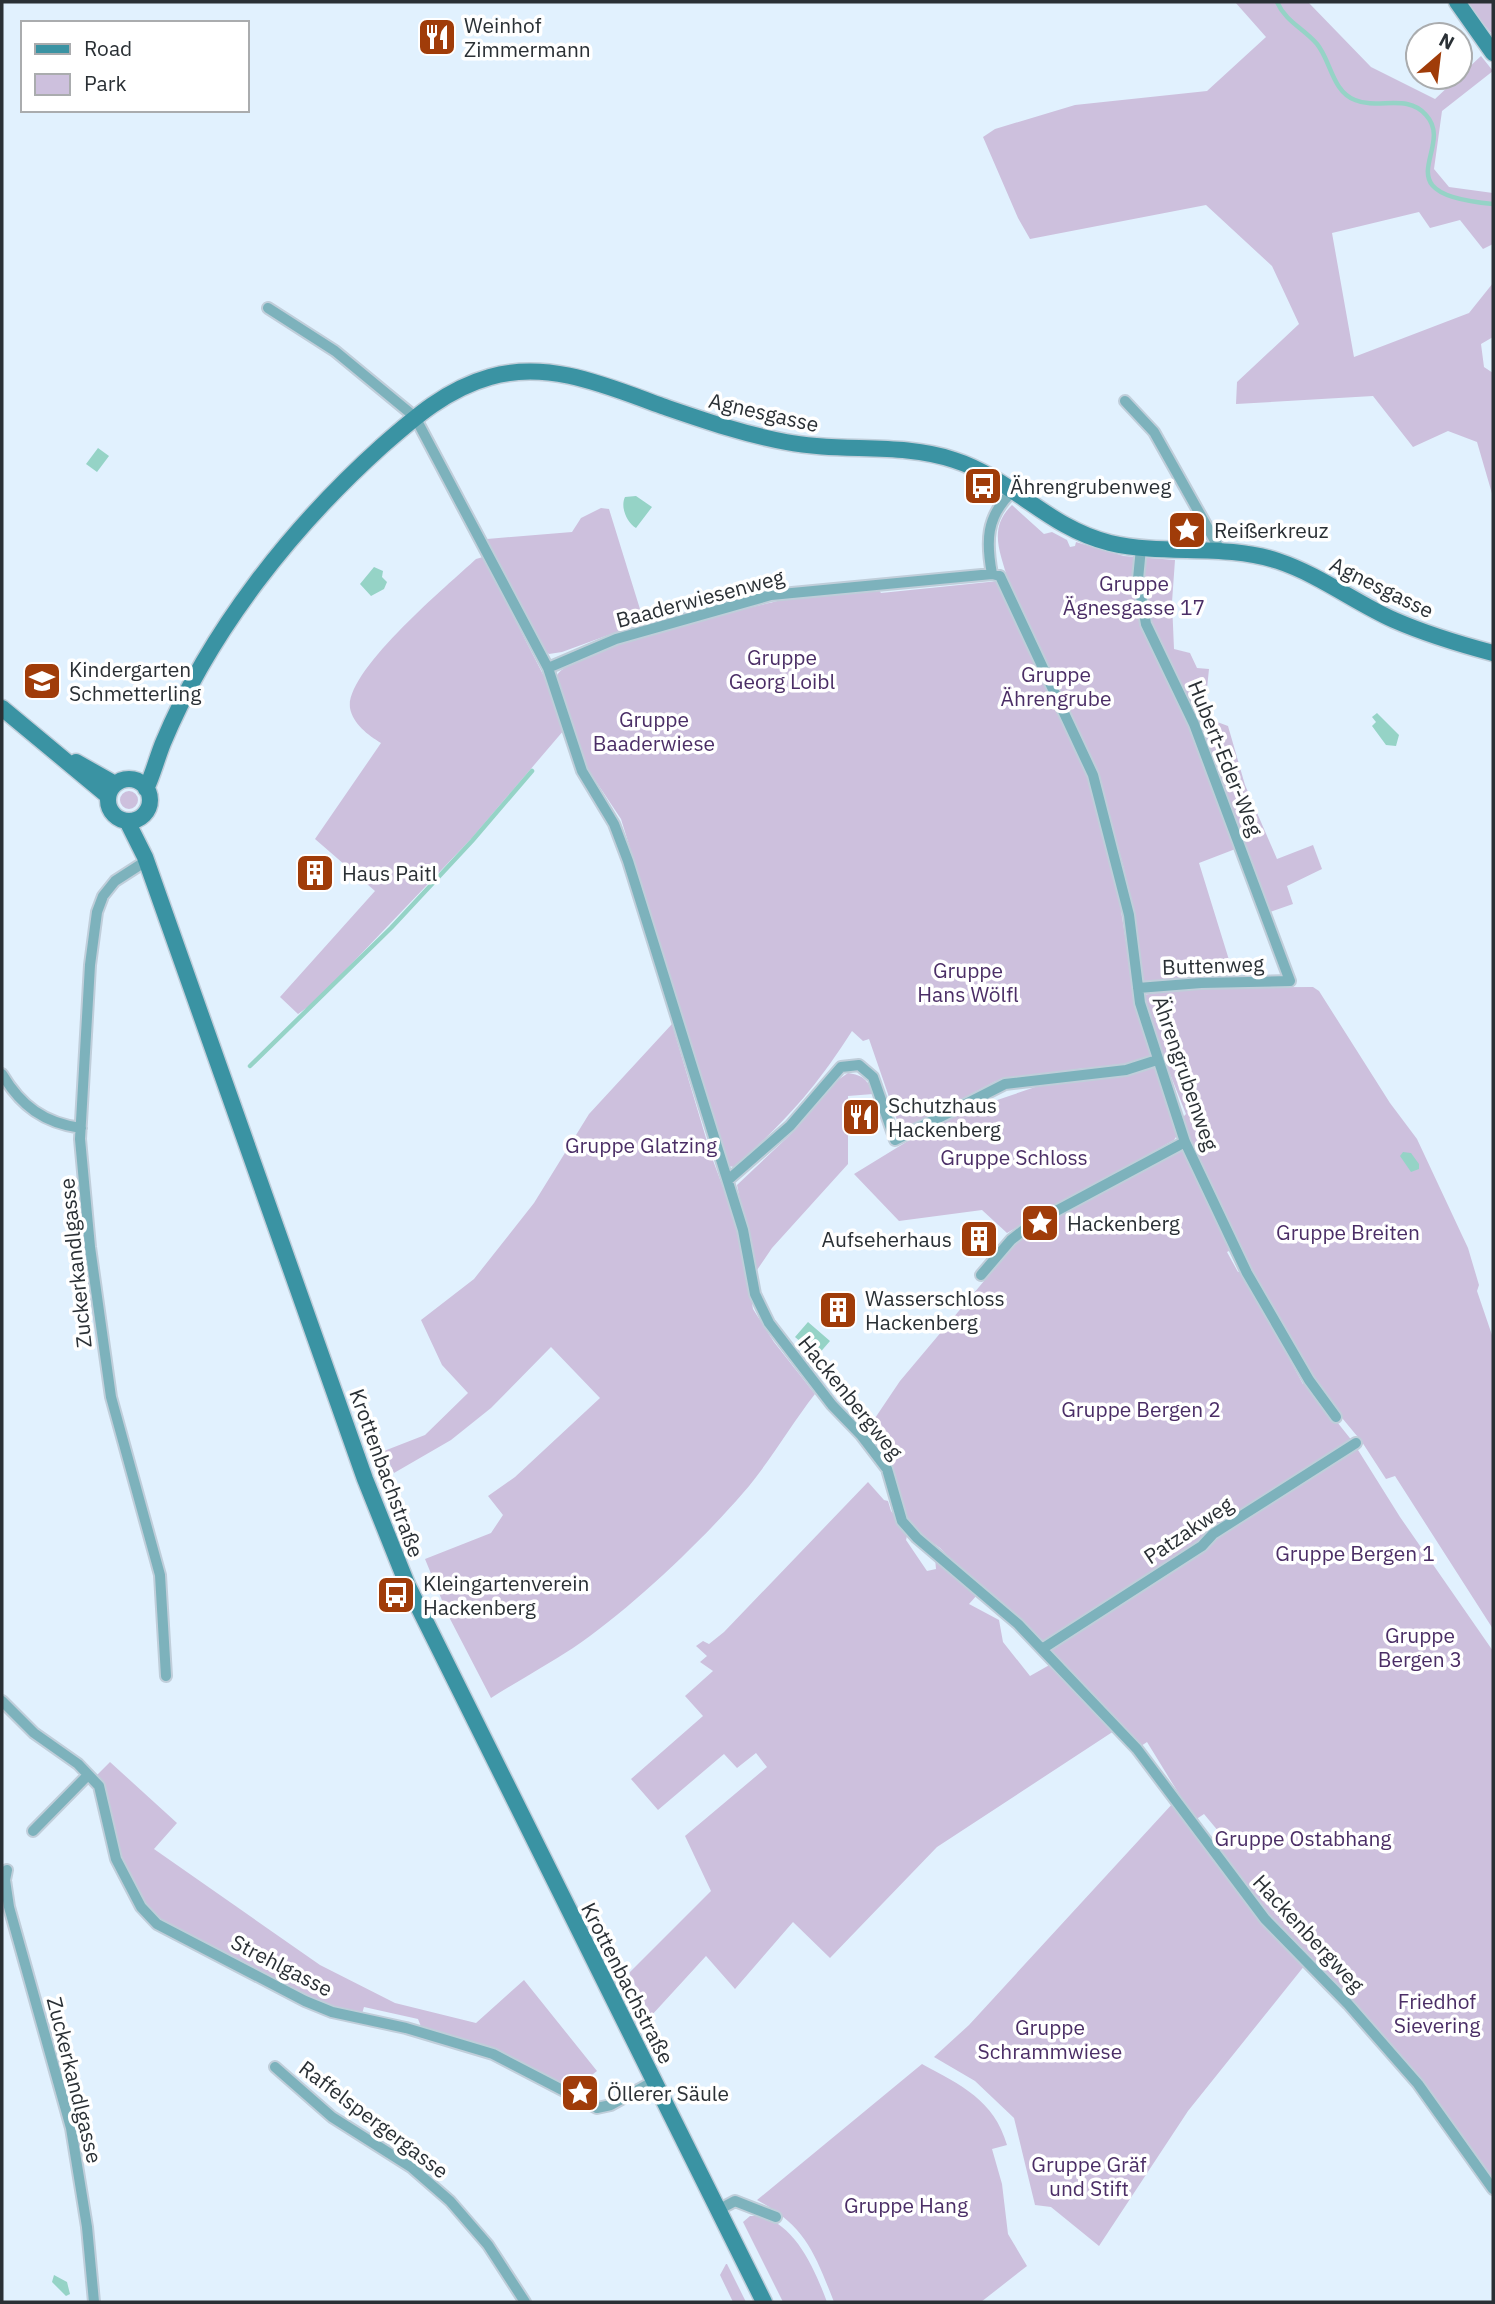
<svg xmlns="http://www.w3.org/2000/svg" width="1495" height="2304" viewBox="0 0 1495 2304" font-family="'IBM Plex Sans',sans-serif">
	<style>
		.green { fill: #cdc0dd }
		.water { fill: #95d3c6 }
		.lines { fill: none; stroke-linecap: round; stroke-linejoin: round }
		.stream { stroke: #95d3c6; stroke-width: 4.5 }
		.street-casing { stroke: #c0ceda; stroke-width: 14 }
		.secondary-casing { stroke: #c0ceda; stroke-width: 19 }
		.street { stroke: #7db2bc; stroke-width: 10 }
		.secondary { stroke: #3a93a3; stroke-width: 16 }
		.labels { text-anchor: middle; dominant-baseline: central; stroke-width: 7; stroke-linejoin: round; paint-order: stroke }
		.poi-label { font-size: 21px; fill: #2a3035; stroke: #fff; text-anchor: start }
		.street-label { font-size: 21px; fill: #2a3035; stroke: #fff }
		.park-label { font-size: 21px; fill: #4b2e66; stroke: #fff }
	</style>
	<rect width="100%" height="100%" fill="#e1f1fe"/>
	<path class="green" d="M1235,2H1308L1371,67L1435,99L1481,56L1493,71L1442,111L1434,169L1449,187L1493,193V244L1483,249L1460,220L1430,228L1419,212L1332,233L1354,357L1469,313L1493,283V337L1481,344L1484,367L1493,373V497L1477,442L1448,431L1413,447L1373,396L1236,404L1237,382L1299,324L1272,266L1206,205L1030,239L1018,218L983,137L995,129L1075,105L1207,91L1266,37Z
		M1465,2H1493V36L1491,33Z
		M1012,505L1044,534L1052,532L1067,540L1070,547L1075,546L1076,542L1124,556L1175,560L1172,602L1174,649L1190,653L1197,668L1209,669L1204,717L1228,726L1245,785L1277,859L1313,845L1322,869L1287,886L1293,904L1270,912L1238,848L1199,863L1234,976L1144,983L1124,869L1109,814L1100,817L1116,879L1138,1017L1178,1134L1174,1140L1007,1233L982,1210L899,1221L854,1174L947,1117L1056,1080L1083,1076L1085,1068L996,1081L912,1125L898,1123L869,1039L863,1041L852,1031C815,1089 785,1122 734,1167L728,1166L621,819L587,768L557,676C566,649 782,599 819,592C838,589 858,590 878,589L881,593L1008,580C1000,552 988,528 1012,505Z
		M601,508L609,509L644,622L562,652L549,654L544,650L487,539L572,532L581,518Z
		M483,557L550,688L564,730L471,839L315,1002L298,1014L280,997L375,891L315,839L381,743C368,735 353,724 350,708C345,671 448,585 476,559Z
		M120 800a9 9 0 1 1 18 0a9 9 0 1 1-18 0Z
		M1313,987L1319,991L1390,1103L1417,1139L1468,1248L1479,1285L1477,1291L1493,1338V1629L1395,1476L1386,1479L1362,1442L1318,1389L1257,1283L1193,1148L1183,1117L1186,1114L1156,1039L1142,995L1192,988Z
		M672,1024L711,1155L740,1233L753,1309L774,1342L815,1394C790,1426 770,1462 743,1493C700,1543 628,1611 573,1648C547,1665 518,1681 491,1698L448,1615L425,1559L491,1533L503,1515L488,1496L515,1477L600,1398L551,1347L491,1408L451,1440L394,1473L384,1451L425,1435L468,1393L442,1365L421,1320L474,1279L534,1203L589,1114Z
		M848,1073C863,1075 868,1080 873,1094L848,1096V1164L772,1248L755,1273L737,1185L792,1133L835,1082Z
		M1185,1150L1231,1250L1227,1252L1238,1272H1242L1303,1384L1306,1383L1353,1442L1400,1517L1493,1651V2181L1458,2131L1271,1921L1210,1839L1219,1832L1204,1814L1195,1820L1147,1742L1141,1746L1114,1731L937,1847L830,1958L793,1922L735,1989L706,1956L651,2016L629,1973L711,1891L685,1836L767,1767L756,1753L737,1768L724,1754L658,1810L631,1779L703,1716L685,1696L713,1671L700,1662L707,1656L696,1646L703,1641L709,1644L724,1632L868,1482L884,1500L888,1501L891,1511L908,1532L906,1540L927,1571L936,1569L935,1558L978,1594L969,1604L999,1620L1003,1642L1030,1676L1053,1663L940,1548L917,1532L908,1520L890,1464L867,1430L900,1381L1021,1237L1140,1170Z
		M110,1762L177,1823L154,1849L320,1965L395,2003L476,2023L524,1980L597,2071L579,2085L566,2086L499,2051L422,2029L418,2019L364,2007L361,2017L323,2006L160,1922C121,1882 111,1828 96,1776Z
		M1174,1802L1213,1861L1305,1965L1188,2111L1099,2246L1051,2207L1035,2205L1014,2118L975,2081L934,2057L969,2025Z
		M922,2064C961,2085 994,2100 1007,2145L992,2149L1002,2184L1008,2234L1027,2266L981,2302H834C815,2254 806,2226 757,2200Z
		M750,2216C792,2214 815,2270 827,2302H783L743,2222Z
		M726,2264H727L746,2302H733L720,2275Z"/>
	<path class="water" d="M98,448L109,456L97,472L86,464Z
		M636,496L652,507L636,528C627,523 620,507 625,497Z
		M374,567L383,571L382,577L387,582L384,589L371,596L360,584Z
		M1377,713L1399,735L1396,746L1386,745L1372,726L1376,722L1372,717Z
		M1403,1152L1411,1153L1419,1164V1169L1411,1172L1400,1156Z
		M808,1322L830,1341L817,1356L795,1337Z
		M54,2275L67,2282L70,2294L66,2296L52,2282Z"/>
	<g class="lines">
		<path class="stream" d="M1277,2C1286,22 1303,28 1317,44C1331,61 1332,91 1355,100C1378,110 1407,93 1426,115C1457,149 1378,194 1493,204
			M250,1066L391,928L472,841L532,771"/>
		<defs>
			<path id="street" d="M268,308L335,351L415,417L548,668L582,771L614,824L628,861L743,1230L755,1294L769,1323L832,1405L861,1435L887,1469L902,1521L917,1538L1018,1624L1137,1749L1265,1919L1348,2004L1418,2084L1493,2189
				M1125,401L1154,432L1219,548
				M992,574C986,542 986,517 1011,493
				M548,668L616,639L771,595L992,574L1000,576L1093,775L1129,915L1140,1003L1185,1142L1247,1273L1309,1380L1336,1417
				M146,861L115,881L103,896L97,912L90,965L80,1139L90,1247L111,1397L160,1575L166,1676
				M1138,988L1201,983L1290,981L1194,724L1146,624L1138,579L1141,548
				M2,1074C21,1106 44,1123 81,1128
				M728,1180L790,1126L841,1067L859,1065L873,1077L895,1140L1005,1084L1126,1070L1157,1060
				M981,1275L1011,1240L1030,1225L1185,1142
				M1042,1649L1202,1546L1213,1534L1356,1443
				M2,1701L34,1733L78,1764L99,1786L116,1859L141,1907L157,1924L305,2001L332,2012L406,2028L493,2054L597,2108L611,2105L654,2081
				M33,1831L88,1775
				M7,1870L5,1880L9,1907L71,2128L87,2227L94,2302
				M275,2067L332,2117L411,2167L450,2201L488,2245L525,2302
				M718,2210L735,2201L776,2217"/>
			<path id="secondary" d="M1457,2L1493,53
				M2,708L108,796
				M76,762L115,784
				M108 800a21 21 0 1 1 42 0a21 21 0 1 1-42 0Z
				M146,789C153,774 157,758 163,743C210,630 292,527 382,446C415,417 447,389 490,377C549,360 607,386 662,406C703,420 743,434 786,442C841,453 901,442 954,460C1011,478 1048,528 1110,543C1166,556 1223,543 1278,561C1320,575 1354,602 1394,620C1426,634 1459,644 1493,653
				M127,821L145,857L365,1479L407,1584L764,2302"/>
		</defs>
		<use href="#street" class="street-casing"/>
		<use href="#secondary" class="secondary-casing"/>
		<use href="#street" class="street"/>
		<use href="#secondary" class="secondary"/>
	</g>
	<defs>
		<symbol id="restaurant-square" viewBox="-11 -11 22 22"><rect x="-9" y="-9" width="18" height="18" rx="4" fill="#a03c09" stroke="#fff"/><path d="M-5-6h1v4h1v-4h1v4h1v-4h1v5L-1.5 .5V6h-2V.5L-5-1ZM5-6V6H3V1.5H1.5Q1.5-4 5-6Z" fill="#fff"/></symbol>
		<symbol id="bus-square" viewBox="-11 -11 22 22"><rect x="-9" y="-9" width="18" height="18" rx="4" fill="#a03c09" stroke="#fff"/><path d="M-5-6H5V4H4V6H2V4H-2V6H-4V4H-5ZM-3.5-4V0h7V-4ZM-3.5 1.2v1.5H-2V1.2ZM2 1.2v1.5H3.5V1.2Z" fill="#fff"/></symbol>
		<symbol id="sight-square" viewBox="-11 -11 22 22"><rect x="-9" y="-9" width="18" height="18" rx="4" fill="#a03c09" stroke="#fff"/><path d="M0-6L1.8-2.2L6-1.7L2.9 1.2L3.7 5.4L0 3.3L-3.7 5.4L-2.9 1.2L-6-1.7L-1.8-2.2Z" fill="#fff"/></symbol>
		<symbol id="school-square" viewBox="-11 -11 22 22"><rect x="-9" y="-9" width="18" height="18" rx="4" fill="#a03c09" stroke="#fff"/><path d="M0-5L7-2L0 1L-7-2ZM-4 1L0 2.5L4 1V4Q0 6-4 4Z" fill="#fff"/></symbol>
		<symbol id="building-square" viewBox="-11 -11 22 22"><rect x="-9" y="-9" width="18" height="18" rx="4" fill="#a03c09" stroke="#fff"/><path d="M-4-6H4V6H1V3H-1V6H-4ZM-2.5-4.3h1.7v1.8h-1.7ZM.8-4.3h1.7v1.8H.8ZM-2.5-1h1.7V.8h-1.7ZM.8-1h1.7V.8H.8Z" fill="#fff"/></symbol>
	</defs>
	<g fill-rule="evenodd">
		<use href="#restaurant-square" x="415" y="15" width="44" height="44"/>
		<use href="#bus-square" x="961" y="464" width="44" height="44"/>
		<use href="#sight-square" x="1165" y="508" width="44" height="44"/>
		<use href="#school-square" x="20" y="659" width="44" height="44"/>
		<use href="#building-square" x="293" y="851" width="44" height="44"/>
		<use href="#restaurant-square" x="839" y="1095" width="44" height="44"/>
		<use href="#sight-square" x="1018" y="1201" width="44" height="44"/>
		<use href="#building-square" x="957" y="1217" width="44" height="44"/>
		<use href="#building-square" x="816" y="1288" width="44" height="44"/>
		<use href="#bus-square" x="374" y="1573" width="44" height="44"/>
		<use href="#sight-square" x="558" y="2071" width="44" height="44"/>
	</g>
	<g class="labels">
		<g class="poi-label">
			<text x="464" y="25">Weinhof<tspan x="464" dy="24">Zimmermann</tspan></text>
			<text x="1010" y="486">Ährengrubenweg</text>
			<text x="1214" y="530">Reißerkreuz</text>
			<text x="69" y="669">Kindergarten<tspan x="69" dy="24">Schmetterling</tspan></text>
			<text x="342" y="873">Haus Paitl</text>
			<text x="888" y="1105">Schutzhaus<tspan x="888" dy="24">Hackenberg</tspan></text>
			<text x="1067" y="1223">Hackenberg</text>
			<text x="952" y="1239" text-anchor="end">Aufseherhaus</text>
			<text x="865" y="1298">Wasserschloss<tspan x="865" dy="24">Hackenberg</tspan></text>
			<text x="423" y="1583">Kleingartenverein<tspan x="423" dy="24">Hackenberg</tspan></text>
			<text x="607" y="2093">Öllerer Säule</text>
		</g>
		<g class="street-label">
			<text transform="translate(764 412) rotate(13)">Agnesgasse</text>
			<text transform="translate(1382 587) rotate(26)">Agnesgasse</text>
			<text transform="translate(700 598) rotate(-15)">Baaderwiesenweg</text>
			<text transform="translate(1226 758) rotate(68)">Hubert-Eder-Weg</text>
			<text transform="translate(1213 965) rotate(-2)">Buttenweg</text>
			<text transform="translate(1186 1073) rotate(71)">Ährengrubenweg</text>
			<text transform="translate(75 1263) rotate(-96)">Zuckerkandlgasse</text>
			<text transform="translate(851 1397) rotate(51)">Hackenbergweg</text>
			<text transform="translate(387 1473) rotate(70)">Krottenbachstraße</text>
			<text transform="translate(1188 1530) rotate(-34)">Patzakweg</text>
			<text transform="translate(1309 1933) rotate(47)">Hackenbergweg</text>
			<text transform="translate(282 1965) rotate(27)">Strehlgasse</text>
			<text transform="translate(628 1983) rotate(63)">Krottenbachstraße</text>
			<text transform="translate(75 2080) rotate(76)">Zuckerkandlgasse</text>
			<text transform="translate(374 2119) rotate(37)">Raffelspergergasse</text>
		</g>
		<g class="park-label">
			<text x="1134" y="583">Gruppe<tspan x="1134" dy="24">Ägnesgasse 17</tspan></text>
			<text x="782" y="657">Gruppe<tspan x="782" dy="24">Georg Loibl</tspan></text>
			<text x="1056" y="674">Gruppe<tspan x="1056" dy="24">Ährengrube</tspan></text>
			<text x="654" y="719">Gruppe<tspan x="654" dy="24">Baaderwiese</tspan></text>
			<text x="968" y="970">Gruppe<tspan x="968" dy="24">Hans Wölfl</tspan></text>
			<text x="641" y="1145">Gruppe Glatzing</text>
			<text x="1014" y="1157">Gruppe Schloss</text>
			<text x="1348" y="1232">Gruppe Breiten</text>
			<text x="1141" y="1409">Gruppe Bergen 2</text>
			<text x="1355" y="1553">Gruppe Bergen 1</text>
			<text x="1420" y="1635">Gruppe<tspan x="1420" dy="24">Bergen 3</tspan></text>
			<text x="1303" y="1838">Gruppe Ostabhang</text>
			<text x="1437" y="2001">Friedhof<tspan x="1437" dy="24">Sievering</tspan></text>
			<text x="1050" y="2027">Gruppe<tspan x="1050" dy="24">Schrammwiese</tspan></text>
			<text x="1089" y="2164">Gruppe Gräf<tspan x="1089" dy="24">und Stift</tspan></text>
			<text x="906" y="2205">Gruppe Hang</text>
		</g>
	</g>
	<rect width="1495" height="2304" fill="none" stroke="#2a3035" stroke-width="7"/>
	<rect x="21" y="21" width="228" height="91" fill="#ffffff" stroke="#aaacae" stroke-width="2"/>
	<rect x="35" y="44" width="35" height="10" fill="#3a93a3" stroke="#aaacae" stroke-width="2"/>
	<text x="84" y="56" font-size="21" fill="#2a3035">Road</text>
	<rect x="35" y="74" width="35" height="21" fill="#cdc0dd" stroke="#aaacae" stroke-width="2"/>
	<text x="84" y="91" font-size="21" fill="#2a3035">Park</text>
	<g transform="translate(1439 56) rotate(28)"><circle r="33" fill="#ffffff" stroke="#aaacae" stroke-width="2"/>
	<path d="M0-5L12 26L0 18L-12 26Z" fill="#a03c09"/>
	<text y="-10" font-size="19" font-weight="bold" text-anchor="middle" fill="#2a3035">N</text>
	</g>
</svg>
